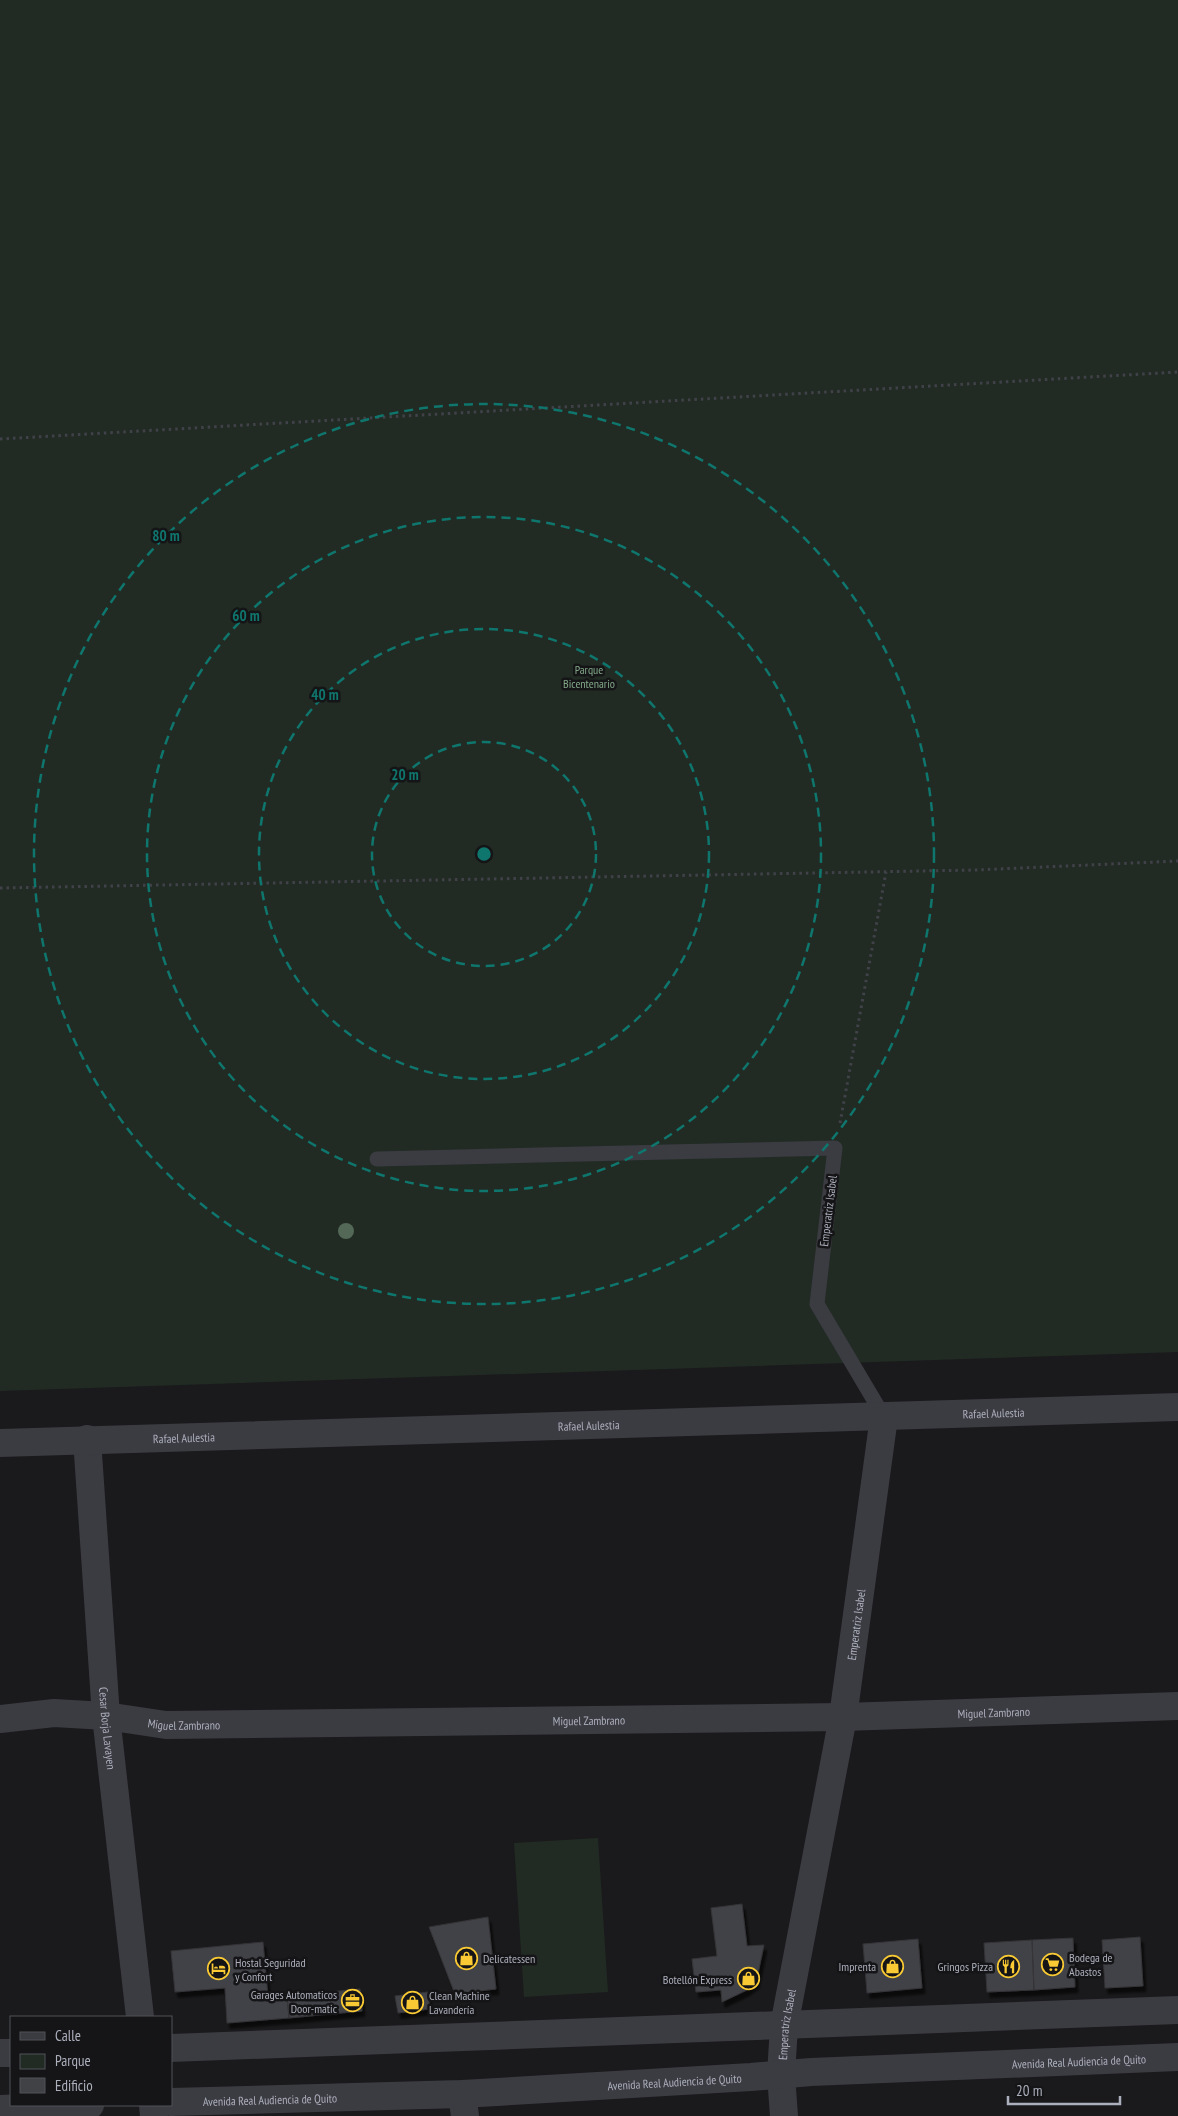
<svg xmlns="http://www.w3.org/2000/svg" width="1178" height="2116" viewBox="0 0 1178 2116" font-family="'PT Sans Narrow',sans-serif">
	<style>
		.green { fill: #212b23 }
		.building { fill: #414246; stroke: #343438; filter: url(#shadow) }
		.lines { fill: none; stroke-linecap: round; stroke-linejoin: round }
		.path { stroke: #414249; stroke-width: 3; stroke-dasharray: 2.5 4; stroke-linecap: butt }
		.service { stroke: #3b3b42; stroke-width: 15 }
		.minor { stroke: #3b3b42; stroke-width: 28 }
		.tertiary { stroke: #3b3b42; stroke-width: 28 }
		.tree { fill: #536857 }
		.ring { fill: none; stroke: #0f766e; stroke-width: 2.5; stroke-dasharray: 9 6 }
		.labels { text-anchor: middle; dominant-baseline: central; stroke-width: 5; stroke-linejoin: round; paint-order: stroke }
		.park-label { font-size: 12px; fill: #82a888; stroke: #151517 }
		.street-label { font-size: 12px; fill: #acafbc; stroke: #151517 }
		.poi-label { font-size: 12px; fill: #acafbc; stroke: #151517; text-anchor: start }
		.centre { fill: #0f766e; stroke: #151517; stroke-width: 2.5 }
		.ring-label { font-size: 15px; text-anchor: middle; font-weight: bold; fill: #0f766e; stroke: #151517; stroke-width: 5; stroke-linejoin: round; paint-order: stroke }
	</style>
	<defs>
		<filter id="shadow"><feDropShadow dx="3" dy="5.5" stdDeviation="1" flood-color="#0009"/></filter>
	</defs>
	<rect width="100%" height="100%" fill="#1a1a1c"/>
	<path class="green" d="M0,0H1178V1352L0,1391Z
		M598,1838L608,1992L524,1997L514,1843Z"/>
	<path class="building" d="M742,1904L747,1946L764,1945L756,1983L747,1990L722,2002L721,1990L696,1992L692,1959L717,1956L711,1908Z
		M488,1917L496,1989L455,1994L429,1927Z
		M1140,1937L1143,1986L1105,1988L1102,1940Z
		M1073,1938L1075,1987L1034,1990L1032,1940Z
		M918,1939L922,1988L867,1993L863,1944Z
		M1032,1940L1034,1990L987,1992L984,1943Z
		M263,1942L268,1997L287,1996L289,2018L227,2023L225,1988L175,1992L171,1951Z
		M360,1989L362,2011L289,2018L287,1996Z
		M428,1992L430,2009L398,2013L395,1996Z"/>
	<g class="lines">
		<path class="path" d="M0,439L1178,372
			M0,888L976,870L1178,861
			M840,1123L886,872"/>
		<path class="service" d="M377,1159L835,1148L817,1304L884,1417"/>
		<g class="minor">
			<path id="s1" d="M87,1439L106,1716L140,2017"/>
			<path id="s2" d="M0,1443L1178,1407"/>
			<path id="s3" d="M0,1719L54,1713L106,1716L166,1725L843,1717L1178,1706"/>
			<path d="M462,2094L465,2116"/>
			<path d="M153,2105L154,2116"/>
			<path id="s4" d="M784,2116L781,2075L784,2026L843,1717L884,1417"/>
		</g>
		<g class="tertiary">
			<path d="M171,2048L1178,2010"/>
			<path d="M0,2053H11"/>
			<path id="s5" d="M171,2102L462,2094L751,2077L811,2072L1178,2057"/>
			<path d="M0,2109L90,2105"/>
		</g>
	</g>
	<circle class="tree" cx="346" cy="1231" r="8"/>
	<g class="ring">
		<circle cx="484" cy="854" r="112"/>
		<circle cx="484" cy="854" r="225"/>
		<circle cx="484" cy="854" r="337"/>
		<circle cx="484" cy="854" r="450"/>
	</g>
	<defs>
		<symbol id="shop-ring" viewBox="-11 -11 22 22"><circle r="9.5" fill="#151517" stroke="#faca34" stroke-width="1.5"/><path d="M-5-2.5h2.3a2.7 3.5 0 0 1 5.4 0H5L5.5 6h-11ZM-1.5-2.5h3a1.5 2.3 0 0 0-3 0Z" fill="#faca34"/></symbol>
		<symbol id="supermarket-ring" viewBox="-11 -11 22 22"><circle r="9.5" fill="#151517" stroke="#faca34" stroke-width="1.5"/><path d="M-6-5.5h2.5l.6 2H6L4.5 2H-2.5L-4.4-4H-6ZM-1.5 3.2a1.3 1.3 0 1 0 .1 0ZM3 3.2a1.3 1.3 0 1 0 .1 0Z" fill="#faca34"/></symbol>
		<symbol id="restaurant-ring" viewBox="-11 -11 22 22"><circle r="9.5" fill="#151517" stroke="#faca34" stroke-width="1.5"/><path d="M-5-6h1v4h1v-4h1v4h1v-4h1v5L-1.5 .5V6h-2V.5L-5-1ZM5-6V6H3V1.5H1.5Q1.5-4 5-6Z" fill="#faca34"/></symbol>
		<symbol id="hotel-ring" viewBox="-11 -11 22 22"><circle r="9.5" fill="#151517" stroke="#faca34" stroke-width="1.5"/><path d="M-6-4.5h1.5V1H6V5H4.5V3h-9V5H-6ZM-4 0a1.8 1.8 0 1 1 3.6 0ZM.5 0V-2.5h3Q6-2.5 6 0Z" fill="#faca34"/></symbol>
		<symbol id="office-ring" viewBox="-11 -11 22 22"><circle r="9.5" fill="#151517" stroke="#faca34" stroke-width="1.5"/><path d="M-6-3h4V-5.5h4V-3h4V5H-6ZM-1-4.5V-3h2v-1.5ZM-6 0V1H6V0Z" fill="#faca34"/></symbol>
	</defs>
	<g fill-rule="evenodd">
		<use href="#shop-ring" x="454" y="1946" width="25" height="25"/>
		<use href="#supermarket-ring" x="1040" y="1952" width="25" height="25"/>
		<use href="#shop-ring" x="880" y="1954" width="25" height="25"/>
		<use href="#restaurant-ring" x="996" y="1954" width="25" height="25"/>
		<use href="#hotel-ring" x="206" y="1956" width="25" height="25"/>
		<use href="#shop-ring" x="736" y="1966" width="25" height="25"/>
		<use href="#office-ring" x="340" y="1988" width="25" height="25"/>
		<use href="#shop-ring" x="400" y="1990" width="25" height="25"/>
	</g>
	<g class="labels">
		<g class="park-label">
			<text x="589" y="669">Parque<tspan x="589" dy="14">Bicentenario</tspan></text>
		</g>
		<g class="street-label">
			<text transform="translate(828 1211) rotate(-83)">Emperatriz Isabel</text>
			<text stroke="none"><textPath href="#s2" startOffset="994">Rafael Aulestia</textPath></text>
			<text stroke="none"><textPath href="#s2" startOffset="589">Rafael Aulestia</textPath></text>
			<text stroke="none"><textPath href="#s2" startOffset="184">Rafael Aulestia</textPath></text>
			<text stroke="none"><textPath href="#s4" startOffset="498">Emperatriz Isabel</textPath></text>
			<text stroke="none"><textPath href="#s3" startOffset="995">Miguel Zambrano</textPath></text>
			<text stroke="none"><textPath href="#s3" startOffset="590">Miguel Zambrano</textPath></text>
			<text stroke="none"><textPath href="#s3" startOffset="185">Miguel Zambrano</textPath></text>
			<text stroke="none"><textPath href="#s1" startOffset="290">Cesar Borja Lavayen</textPath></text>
			<text stroke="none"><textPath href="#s4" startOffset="92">Emperatriz Isabel</textPath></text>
			<text stroke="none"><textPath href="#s5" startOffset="909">Avenida Real Audiencia de Quito</textPath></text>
			<text stroke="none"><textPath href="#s5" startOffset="504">Avenida Real Audiencia de Quito</textPath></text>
			<text stroke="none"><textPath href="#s5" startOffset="99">Avenida Real Audiencia de Quito</textPath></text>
		</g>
		<g class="poi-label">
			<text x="1069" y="1957">Bodega de<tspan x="1069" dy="14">Abastos</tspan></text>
			<text x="483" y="1958">Delicatessen</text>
			<text x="235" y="1962">Hostal Seguridad<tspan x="235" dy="14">y Confort</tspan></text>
			<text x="876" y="1966" text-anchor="end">Imprenta</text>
			<text x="993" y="1966" text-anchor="end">Gringos Pizza</text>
			<text x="732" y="1979" text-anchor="end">Botellón Express</text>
			<text x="337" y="1994" text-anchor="end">Garages Automaticos<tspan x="337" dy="14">Door-matic</tspan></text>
			<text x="429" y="1995">Clean Machine<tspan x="429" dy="14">Lavandería</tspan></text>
		</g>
	</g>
	<circle cx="484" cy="854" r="8" class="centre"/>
	<g class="ring-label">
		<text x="166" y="541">80 m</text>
		<text x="246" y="621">60 m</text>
		<text x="325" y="700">40 m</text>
		<text x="405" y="780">20 m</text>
	</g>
	<rect x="10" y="2016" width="162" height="90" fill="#151517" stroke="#515359"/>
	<rect x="20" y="2032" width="25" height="8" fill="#3b3b42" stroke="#515359"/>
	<text x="55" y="2041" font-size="15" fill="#acafbc">Calle</text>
	<rect x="20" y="2054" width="25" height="15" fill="#212b23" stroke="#515359"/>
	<text x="55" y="2066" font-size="15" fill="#acafbc">Parque</text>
	<rect x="20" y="2078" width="25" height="15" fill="#414246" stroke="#515359"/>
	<text x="55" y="2091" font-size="15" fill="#acafbc">Edificio</text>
	<path d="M1008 2096v8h112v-8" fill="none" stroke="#acafbc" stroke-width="2.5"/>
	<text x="1016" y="2096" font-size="15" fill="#acafbc" stroke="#151517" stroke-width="4" paint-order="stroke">20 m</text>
</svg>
